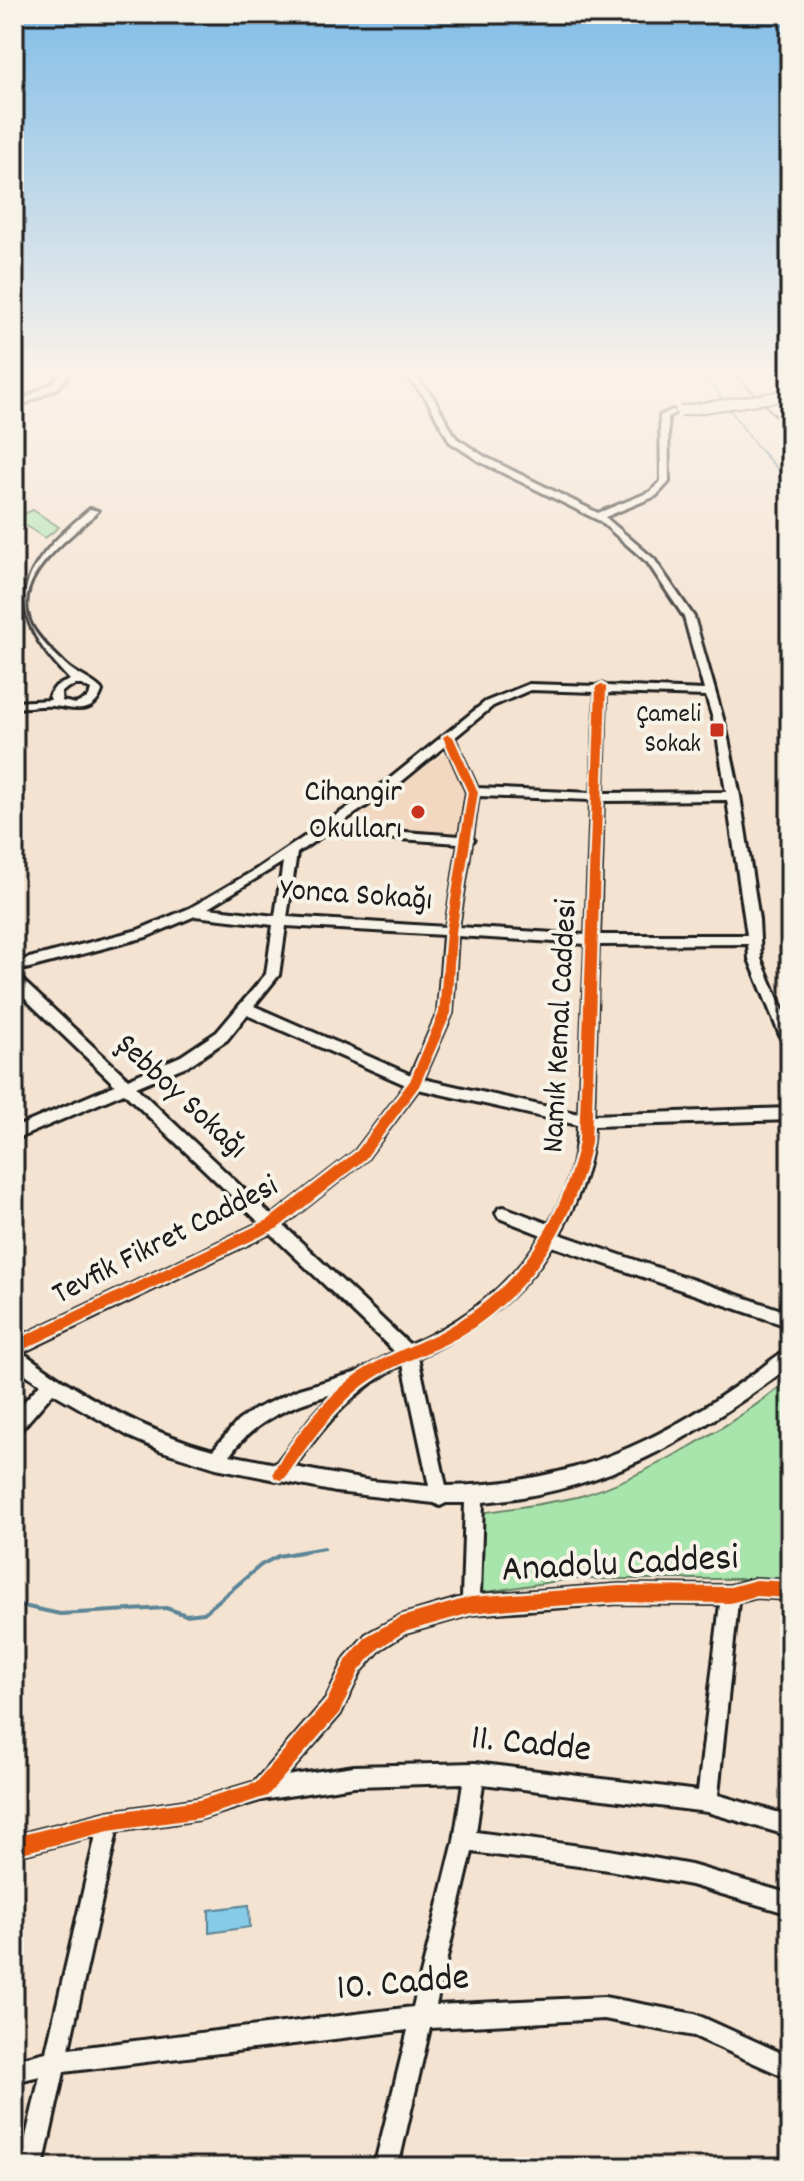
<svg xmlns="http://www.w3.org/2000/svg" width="804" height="2181" viewBox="0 0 804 2181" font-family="Dekko,sans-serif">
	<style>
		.built { fill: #f2d8c1 }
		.green { fill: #a8e5ac; stroke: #628064; stroke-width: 2 }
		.water { fill: #86cbe7; stroke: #5c8596; stroke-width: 2 }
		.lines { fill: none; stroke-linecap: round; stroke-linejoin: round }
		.stream-far1 { stroke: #5c8596; stroke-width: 2 }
		.stream { stroke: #5c8596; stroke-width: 4 }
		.minor-casing { stroke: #1c1c1c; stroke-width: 6 }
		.minor { fill: #f7f3e8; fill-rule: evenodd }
		.rail { stroke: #1c1c1c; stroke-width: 2 }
		.minor-bridge-casing { stroke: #1c1c1c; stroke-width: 13; stroke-linecap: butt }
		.minor-bridge { stroke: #f7f3e8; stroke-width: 9 }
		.cycleway-casing { stroke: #f7f3e8; stroke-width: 5 }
		.cycleway { fill: #e8590c; fill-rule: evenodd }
		.poi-dot { fill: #c8321e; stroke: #f7f3e8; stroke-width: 3 }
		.labels { text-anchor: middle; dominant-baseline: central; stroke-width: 8; stroke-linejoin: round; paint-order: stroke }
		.far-poi-label { font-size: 26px; fill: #1c1c1c; stroke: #f7f3e8; text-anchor: end }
		.poi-label { font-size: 32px; fill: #1c1c1c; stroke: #f7f3e8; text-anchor: end }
		.street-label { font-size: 32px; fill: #1c1c1c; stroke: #f7f3e8 }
		.near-street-label { font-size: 38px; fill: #1c1c1c; stroke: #f7f3e8 }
	</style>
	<rect width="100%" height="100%" fill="#f4e3d1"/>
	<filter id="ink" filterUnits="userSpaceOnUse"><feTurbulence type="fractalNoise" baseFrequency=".0125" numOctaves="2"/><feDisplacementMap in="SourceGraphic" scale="16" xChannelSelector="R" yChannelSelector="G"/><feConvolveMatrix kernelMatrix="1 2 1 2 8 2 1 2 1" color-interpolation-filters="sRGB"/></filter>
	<g filter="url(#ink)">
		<path class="built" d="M447,754L459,761L473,792L468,840L338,832L441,755Z"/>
		<path class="green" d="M33,510L59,527L45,538L20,522L19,516Z
			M790,1378V1579H571L480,1593V1513C512,1508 545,1504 577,1497C640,1480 741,1421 790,1378Z"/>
		<path class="water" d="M249,1905L250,1927L209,1933V1910Z"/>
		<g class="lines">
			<path class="stream-far1" d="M703,373L755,444L790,483"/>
			<path class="stream" d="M14,1604L60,1614L166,1608L186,1615L204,1613L261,1565L278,1556L324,1548"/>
			<defs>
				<path id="minor" d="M62,373H70L57,388L14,409V404L51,384Z
					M404,373H412L433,397L456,438L485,457L598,513L650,492L661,481L660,416L672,410L676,412L668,417L669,482L656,496L605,517L654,559L694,617L726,729L740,796L759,920L761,959L790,1027V1048L783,1043L749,959L748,944L598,945L593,1115L790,1108V1120L593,1126C592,1164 578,1201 559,1234L790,1313V1327L552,1246C520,1298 473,1333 418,1357L446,1486C543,1485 623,1459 705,1407C723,1395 742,1382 760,1369C769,1362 779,1353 790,1349V1366C692,1439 608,1491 483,1502L480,1595L619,1585L730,1586L756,1579L790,1581V1599L756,1597L738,1602L718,1795L790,1816V1836L707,1812L483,1784L476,1832L609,1850L691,1865L790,1894V1914L691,1885L609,1870L472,1852L436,2005L604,1997L695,2014L790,2057V2079L694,2036L604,2019L430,2028L398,2167H374L408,2030L64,2072L43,2167H19L40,2076L14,2082V2060L46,2052L96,1835L14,1856V1836L109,1812L199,1799L255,1782L326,1700L346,1658L366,1635L401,1616L462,1598L465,1503H446L440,1506L434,1503L336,1492L216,1468L162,1451L130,1437L53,1393L20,1431L14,1433V1413L40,1384L14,1366V1340L260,1223L124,1093L14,1140V1128L115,1085L14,988V975L19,977L128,1079L181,1056L217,1032L266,974L273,925L195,916L146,937L14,972V962L138,930L190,908L255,870L387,781L485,702L529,684L596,686L601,684L606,686L704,690L684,617L648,563L600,521L479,461L450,442L426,398ZM530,690L596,692L592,793L477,788L454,738L493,706ZM606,693L706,696L716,729L726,792L603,793ZM446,745L467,792L460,836L335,827L395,787ZM478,796L591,800L586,935L458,927L471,843L474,840L472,837ZM727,800L747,935H599L603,801ZM325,834L459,843L446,927L287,917L297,853ZM283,862L275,916L208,908ZM286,926L444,935L438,1013L411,1075L254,1006L279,975ZM457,936L586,944L579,1114L423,1079L452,1013ZM247,1015L406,1085L356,1151L272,1216L136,1087L191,1064L227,1040ZM418,1089L578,1125C577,1160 567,1194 549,1224L504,1207L499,1208L496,1213L499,1218L542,1235C511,1286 464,1322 410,1345L283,1225L366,1159ZM270,1233L395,1352L358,1372L299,1389L255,1409L238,1421L213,1450C142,1431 81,1395 22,1352ZM403,1364L429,1486L371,1481L294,1467C324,1425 355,1387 403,1364ZM333,1394L311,1418L276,1464L230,1455C254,1420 294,1404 333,1394ZM619,1603L720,1604L698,1791L475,1763L354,1766L286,1776L340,1714L360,1672L380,1649L405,1633L471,1614ZM463,1783L454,1841L413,2007L69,2049L117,1831L199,1819L261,1800L354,1786Z
					M90,509L98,511C69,540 7,578 32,627C40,641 54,653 65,664C76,675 90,678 101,689L102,691C93,717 73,708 53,706C41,705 27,708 14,708V702L51,700L49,695L56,686L70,680C0,607 16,571 90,509ZM76,685H82L91,690L89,697L76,704L62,701L61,693L67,688Z"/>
			</defs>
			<use href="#minor" class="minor-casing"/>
			<use href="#minor" class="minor"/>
			<path class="rail" d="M734,373L790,431"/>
			<defs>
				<path id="minor-bridge" d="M680,411L790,395"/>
			</defs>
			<use href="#minor-bridge" class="minor-bridge-casing"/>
			<use href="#minor-bridge" class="minor-bridge"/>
			<defs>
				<path id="cycleway" d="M601,684L606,687L591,1142C575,1221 529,1297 457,1338C427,1355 392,1364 364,1385C332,1410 308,1445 285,1478L280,1480L275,1478L273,1473C278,1462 286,1452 293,1442C316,1411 342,1381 377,1362C404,1347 434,1338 459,1321C524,1279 563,1217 579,1142L596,687Z
					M448,734L453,737L478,792L456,932L451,1013L419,1086L365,1159L278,1228L14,1354V1341L268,1220L357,1151L410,1081L439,1013L446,932L468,792L443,737Z
					M756,1580L790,1582V1598L756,1596L730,1603L619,1602L521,1608L471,1613L404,1632L379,1648L359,1671L339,1713L267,1796L199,1818L109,1831L14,1855V1837L109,1813L199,1800L256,1783L327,1701L347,1659L367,1636L401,1617L471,1597L619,1586L730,1587Z"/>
			</defs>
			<use href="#cycleway" class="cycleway-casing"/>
			<use href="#cycleway" class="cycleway"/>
		</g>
	</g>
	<linearGradient id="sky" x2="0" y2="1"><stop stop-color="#81bde8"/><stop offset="0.55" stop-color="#faf2ea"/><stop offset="1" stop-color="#faf2ea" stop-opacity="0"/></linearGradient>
	<rect width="804" height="678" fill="url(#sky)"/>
	<g class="poi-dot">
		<rect x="709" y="722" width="16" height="16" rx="4"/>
		<circle cx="418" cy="812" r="8"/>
	</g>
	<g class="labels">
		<g class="far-poi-label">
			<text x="701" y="715">Çameli<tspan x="701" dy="30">Sokak</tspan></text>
		</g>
		<g class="poi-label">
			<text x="402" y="794">Cihangir<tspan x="402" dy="37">Okulları</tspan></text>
		</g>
		<g class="street-label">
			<text transform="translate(356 897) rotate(4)">Yonca Sokağı</text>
			<text transform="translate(562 1026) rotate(-87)">Namık Kemal Caddesi</text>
			<text transform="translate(180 1098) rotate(43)">Şebboy Sokağı</text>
			<text transform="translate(166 1242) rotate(-27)">Tevfik Fikret Caddesi</text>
		</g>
		<g class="near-street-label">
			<text transform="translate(620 1566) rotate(-3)">Anadolu Caddesi</text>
			<text transform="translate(531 1746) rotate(6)">11. Cadde</text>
			<text transform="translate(403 1985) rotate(-5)">10. Cadde</text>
		</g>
	</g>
	<rect width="804" height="2181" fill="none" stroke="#f7f3e8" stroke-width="48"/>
	<rect x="24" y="24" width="756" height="2133" fill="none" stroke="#1c1c1c" stroke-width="3" filter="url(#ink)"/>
</svg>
